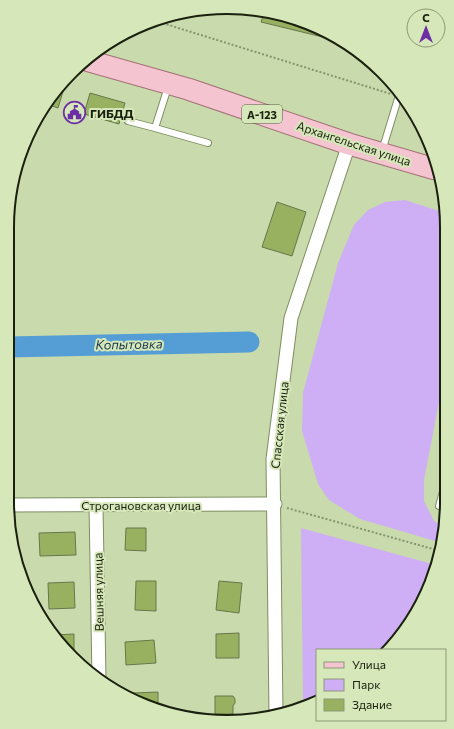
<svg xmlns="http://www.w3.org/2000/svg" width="454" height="729" viewBox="0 0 454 729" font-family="Commissioner,sans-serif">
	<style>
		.green { fill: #ceaff5 }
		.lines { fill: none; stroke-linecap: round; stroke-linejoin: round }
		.river { stroke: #559dd5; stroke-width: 21 }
		.building { fill: #97b161; stroke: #67764c }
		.service-casing { stroke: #7e8d62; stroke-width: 8 }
		.minor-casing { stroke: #7e8d62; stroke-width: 15 }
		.primary-casing { stroke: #a37177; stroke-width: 23 }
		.path { stroke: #85936f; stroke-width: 2; stroke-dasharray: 2 2; stroke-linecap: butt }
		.service { stroke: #fff; stroke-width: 6 }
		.minor { stroke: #fff; stroke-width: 13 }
		.primary { stroke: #f4c4d0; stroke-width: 21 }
		.labels { text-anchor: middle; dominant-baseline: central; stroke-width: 4; stroke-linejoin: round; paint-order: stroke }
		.shield { fill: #d6e8b9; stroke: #525c41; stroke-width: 1 }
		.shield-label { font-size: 11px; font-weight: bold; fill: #1a200e }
		.poi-label { font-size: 12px; font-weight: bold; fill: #1a200e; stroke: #d6e8b9; text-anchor: start }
		.street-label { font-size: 12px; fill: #1a200e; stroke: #d6e8b9 }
		.water-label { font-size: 13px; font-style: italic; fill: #16354d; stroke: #d6e8b9 }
		.rim { fill: none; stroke: #1a200e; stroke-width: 2 }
	</style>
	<rect width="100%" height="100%" fill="#c9dbac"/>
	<path class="green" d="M405,200L439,211L446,216V381L439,402L424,480V501L434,521L445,527L442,543L360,519L329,500L318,484L302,431L303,393L338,263L354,225L368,210L385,202Z
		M301,528L436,565L430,586L401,636L387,650H317V700L303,706Z"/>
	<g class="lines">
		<path class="river" d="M8,347L249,342"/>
	</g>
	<path class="building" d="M264,13L284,15L335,40L261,22Z
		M63,84L65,85L58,108L46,104L53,93Z
		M90,93L125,103L119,124L84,114Z
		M277,202L306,212L292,256L262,247Z
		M126,528H146V551L125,550Z
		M75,532L76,555L40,556L39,533Z
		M136,581H156V611L135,610Z
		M219,581L242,583L239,613L216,610Z
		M74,582L75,608L49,609L48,583Z
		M239,633V658H216V634Z
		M74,634V657L54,635Z
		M154,640L156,663L126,665L125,642Z
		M158,692V711L133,698V693Z
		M215,696H233L235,699V703L233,706V714H215Z"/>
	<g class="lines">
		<defs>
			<path id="service" d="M128,121L155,128L168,87
				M155,128L208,143
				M382,151L400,92
				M445,508L439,506L445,484"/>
			<path id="minor" d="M7,505L275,504
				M96,505L99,680
				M276,715L273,459L291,318L349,144"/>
			<path id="primary" d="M89,61L188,89L349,144L435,169"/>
		</defs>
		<use href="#service" class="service-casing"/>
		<use href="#minor" class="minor-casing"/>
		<use href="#primary" class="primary-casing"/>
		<path class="path" d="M159,22L391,94
			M287,508L440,551"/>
		<use href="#service" class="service"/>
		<use href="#minor" class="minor"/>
		<use href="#primary" class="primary"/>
	</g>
	<defs>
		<symbol id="civic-ring" viewBox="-11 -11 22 22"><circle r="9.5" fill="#d6e8b9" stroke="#6d2fa5" stroke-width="1.5"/><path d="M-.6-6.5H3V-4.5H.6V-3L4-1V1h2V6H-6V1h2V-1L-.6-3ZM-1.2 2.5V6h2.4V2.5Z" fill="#6d2fa5"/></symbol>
	</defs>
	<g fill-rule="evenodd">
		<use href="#civic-ring" x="62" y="100" width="25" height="25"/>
	</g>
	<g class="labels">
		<rect class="shield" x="242" y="105" width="40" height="18" rx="3"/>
		<g class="shield-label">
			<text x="262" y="114">А-123</text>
		</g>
		<g class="poi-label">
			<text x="90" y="113">ГИБДД</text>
		</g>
		<g class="street-label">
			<text transform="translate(354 143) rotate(18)">Архангельская улица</text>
			<text transform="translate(279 425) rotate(-84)">Спасская улица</text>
			<text x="141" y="505">Строгановская улица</text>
			<text transform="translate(98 592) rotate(-91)">Вешняя улица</text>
		</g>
		<g class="water-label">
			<text transform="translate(129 344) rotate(-1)">Копытовка</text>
		</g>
	</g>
	<path d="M0 0H454V729H0ZM227 14H227A213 213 0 0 1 440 227V502A213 213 0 0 1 227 715H227A213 213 0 0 1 14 502V227A213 213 0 0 1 227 14Z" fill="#d6e8b9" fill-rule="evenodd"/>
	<path class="rim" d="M227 14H227A213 213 0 0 1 440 227V502A213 213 0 0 1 227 715H227A213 213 0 0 1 14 502V227A213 213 0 0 1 227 14Z"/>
	<rect x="316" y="649" width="130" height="72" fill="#d6e8b9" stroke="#8b9875"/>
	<rect x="324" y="662" width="20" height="6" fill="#f4c4d0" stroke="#8b9875"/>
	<text x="352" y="669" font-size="12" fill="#1a200e">Улица</text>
	<rect x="324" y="679" width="20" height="12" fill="#ceaff5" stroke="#8b9875"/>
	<text x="352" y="689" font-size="12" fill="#1a200e">Парк</text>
	<rect x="324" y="699" width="20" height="12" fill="#97b161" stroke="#8b9875"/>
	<text x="352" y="709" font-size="12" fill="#1a200e">Здание</text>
	<g transform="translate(426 28)"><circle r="19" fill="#d6e8b9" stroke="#8b9875"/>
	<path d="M0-3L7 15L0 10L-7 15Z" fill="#6d2fa5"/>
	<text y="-6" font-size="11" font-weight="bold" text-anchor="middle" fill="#1a200e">С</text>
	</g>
</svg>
